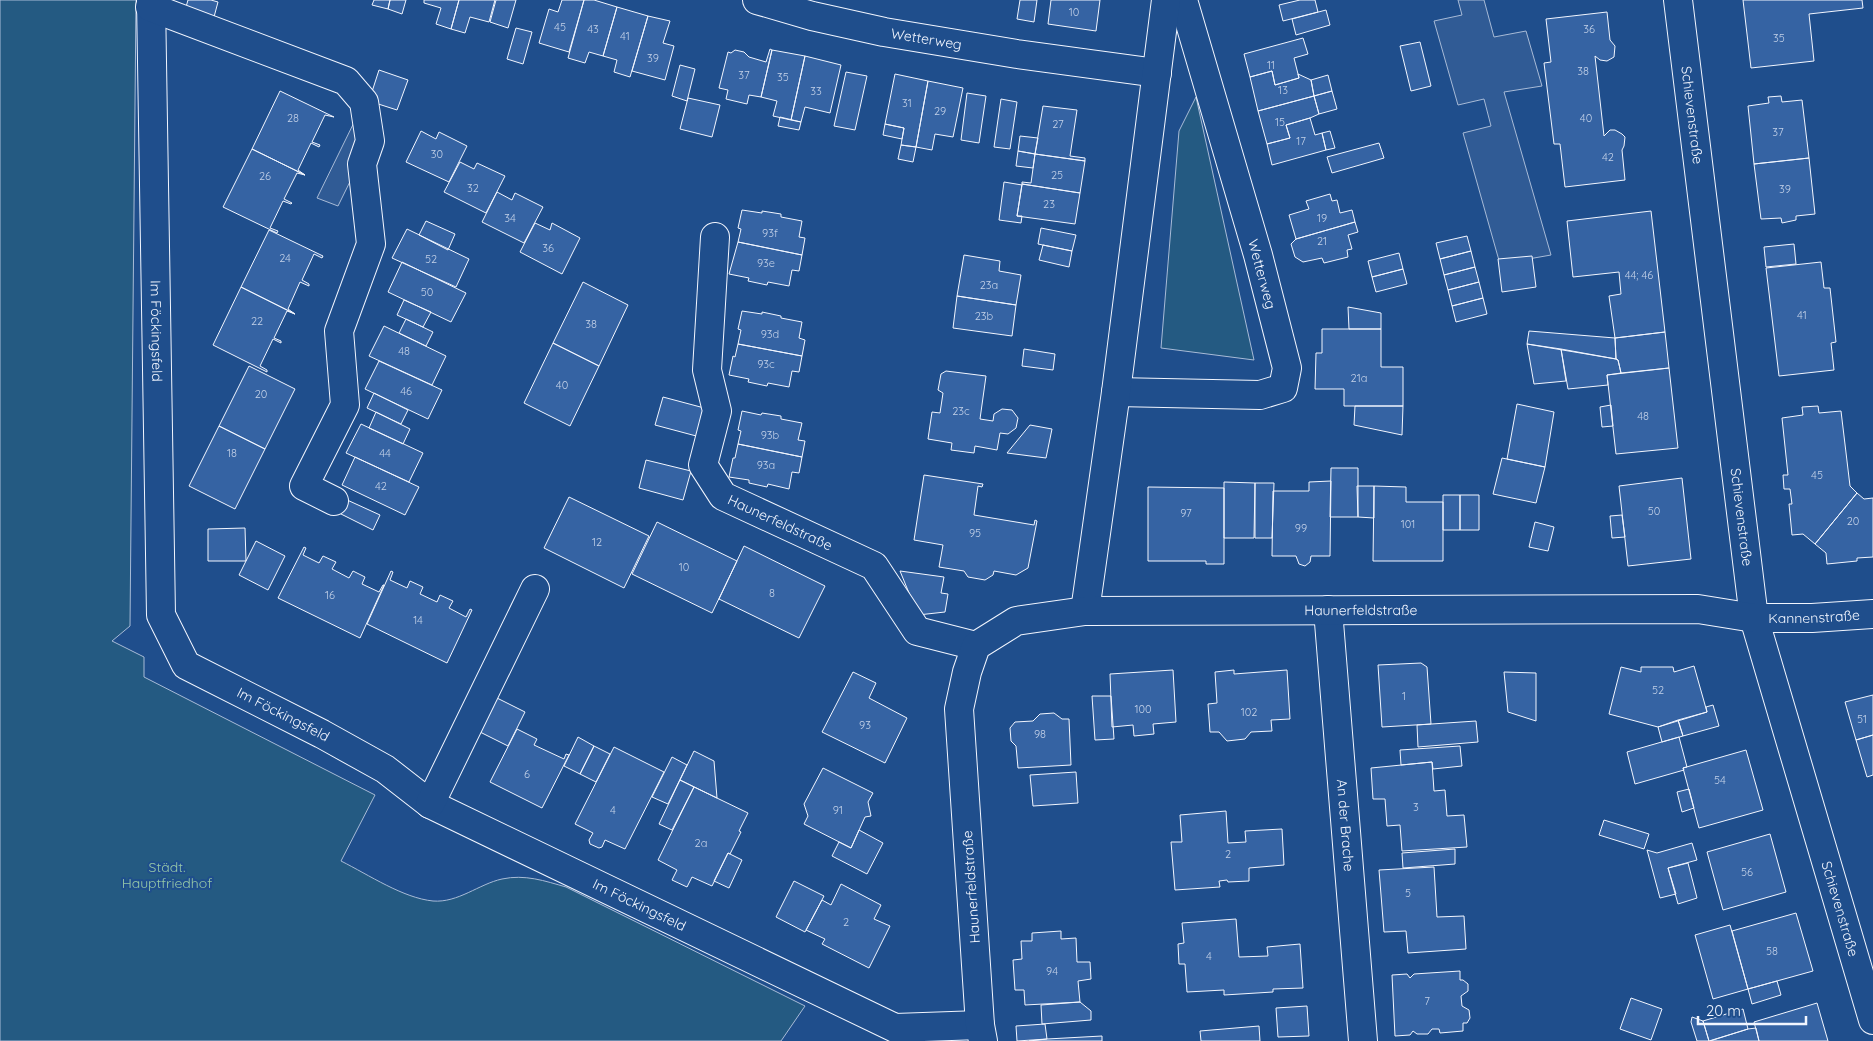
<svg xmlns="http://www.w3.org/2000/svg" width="1873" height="1041" viewBox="0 0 1873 1041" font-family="Quicksand,sans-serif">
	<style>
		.green { fill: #245a82; stroke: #a8bbd7 }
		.parking { fill: #305b95; stroke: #a8bbd7 }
		.building { fill: #3563a3; stroke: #f2f6ff }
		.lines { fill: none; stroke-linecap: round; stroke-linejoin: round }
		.minor-casing { stroke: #f2f6ff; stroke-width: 30 }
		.minor { stroke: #1f4e8c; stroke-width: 28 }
		.labels { text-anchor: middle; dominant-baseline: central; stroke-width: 4; stroke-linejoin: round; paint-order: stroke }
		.number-label { font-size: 11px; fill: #c3d1e8 }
		.street-label { font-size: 14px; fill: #f2f6ff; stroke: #1f4e8c }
		.park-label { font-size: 14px; fill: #97c8a6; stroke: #1f4e8c }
	</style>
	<rect width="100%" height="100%" fill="#1f4e8c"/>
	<path class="green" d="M0,0H136L130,626L112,641L144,657V677L375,795L341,861C369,875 403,898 433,901C458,903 479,884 502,879C525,874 545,881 566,887L805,1006L781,1041H0Z
		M1196,97L1254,360L1161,348L1179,131Z"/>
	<path class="parking" d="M1458,0H1484L1494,37L1526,31L1542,86L1504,92L1551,255L1500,264L1463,133L1491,126L1484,99L1458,105L1434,21L1462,15Z
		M364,102L370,141L338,206L317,198Z"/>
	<path class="building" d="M188,0H211L218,2L214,17L186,7Z
		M374,0H390L388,9L372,5Z
		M390,0H406L402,14L388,9Z
		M424,0H459L451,29L436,24L441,8L424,3Z
		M459,0H495L489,22L470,17L465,33L451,29Z
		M496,0H516L508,28L490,22Z
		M562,0H584L569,52L539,43L549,9L558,12Z
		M584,0H594L617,7L603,56L589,52L585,63L568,58Z
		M1020,0H1037L1034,22L1017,19Z
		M1051,0H1100L1096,31L1048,24Z
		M1300,0H1315L1318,12L1283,21L1279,5Z
		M1743,0H1862L1863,8L1809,14L1814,61L1751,68Z
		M617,7L648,16L630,77L614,72L617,60L603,56Z
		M1326,10L1330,25L1296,35L1292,19Z
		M1607,12L1610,40L1615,46L1614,57L1607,61L1600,60L1595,56L1604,136L1610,130H1615L1622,134L1625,137L1624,146L1622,150L1625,180L1565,187L1560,144H1554L1544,63L1551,62L1546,19Z
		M648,16L670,21L663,43L674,46L665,80L632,71Z
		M516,28L532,32L523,64L507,59Z
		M1303,38L1308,54L1294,58L1299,78L1275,85L1272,71L1250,77L1244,54Z
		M1420,42L1431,86L1411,91L1400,46Z
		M770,49L772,50L761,97L749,95L747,104L726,99L728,90L719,88L728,52L731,53L735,50L744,52L749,57L766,62Z
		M772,50L805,56L791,120L773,116L777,101L761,97Z
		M805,56L841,65L830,113L805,107L801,122L791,120Z
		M680,65L695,69L687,101L672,96Z
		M379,70L408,80L397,110L369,101Z
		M1272,71L1275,85L1299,78L1298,74L1311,80L1314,96L1258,111L1250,77Z
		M846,72L867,76L855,130L834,126Z
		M895,74L928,81L916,147L901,145L904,128L885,124Z
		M1328,75L1332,91L1314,96L1311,80Z
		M928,81L963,88L953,137L935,134L932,150L916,147Z
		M280,91L334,117L325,115L312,142L320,145L319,147L311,143L298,170L305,175L252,149Z
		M1332,91L1337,109L1319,114L1314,96Z
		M967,93L986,96L979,143L961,140Z
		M1314,96L1319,114L1310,118L1286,125L1290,138L1267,144L1258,111Z
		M1781,96L1782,102L1802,100L1809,158L1754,164L1748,106L1769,103L1768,97Z
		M688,98L720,105L712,137L680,129Z
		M1001,99L1017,102L1010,149L994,147Z
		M1043,106L1077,110L1070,156L1085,158V161L1035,154Z
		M780,117L801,122L799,130L778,126Z
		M1310,118L1315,135L1322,133L1326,150L1272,165L1267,144L1290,138L1286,125Z
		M885,124L904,128L902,139L883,135Z
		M421,131L436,139L439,132L467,146L449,182L406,162Z
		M1330,131L1335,148L1326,150L1322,133Z
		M1020,136L1038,138L1035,154L1018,151Z
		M1379,143L1384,158L1332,173L1327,157Z
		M901,145L916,147L913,162L898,159Z
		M252,149L305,175L297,173L284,199L292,203L291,204L283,201L270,228L278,231L277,233L223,207Z
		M1018,151L1035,154L1033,168L1016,166Z
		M1035,154L1085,161L1080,193L1022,184V182L1031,183Z
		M1809,158L1815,214L1796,216V220L1782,223L1781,218L1761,219L1754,164Z
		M460,162L474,169L477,163L505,176L486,213L444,192Z
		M1004,182L1022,185L1017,216H1022L1021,223L999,220Z
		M1022,184L1080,193L1075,224L1017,216Z
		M497,192L512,200L515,193L543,207L524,243L482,222Z
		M1330,194L1332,201L1337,200L1340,213L1352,210L1355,222L1296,239L1289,215L1309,209L1306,201Z
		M742,210L762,213V211L781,214V217L802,221L799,237L805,238L802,255L738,242L741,229L738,228Z
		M1651,211L1665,332L1615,338L1609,296L1621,294L1619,272L1573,277L1567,221Z
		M426,221L455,234L448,250L419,235Z
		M1355,222L1358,232L1348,235L1352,249L1347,250L1348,257L1324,263L1322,258L1303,262L1295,257L1291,244L1296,239Z
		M535,223L550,230L552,223L580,238L562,274L520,252Z
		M1041,228L1076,235L1072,251L1038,244Z
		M407,229L469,259L456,287L392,258Z
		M269,230L323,256L322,258L314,254L302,280L309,284V286L300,282L288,309L295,314L241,287Z
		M1467,236L1471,251L1440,259L1436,243Z
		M738,242L802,255L799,271L792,270L789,286L768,282L767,285L748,281L749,278L729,274Z
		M1794,244L1796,264L1766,267L1764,247Z
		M1043,245L1072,251L1069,267L1039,260Z
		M1471,251L1475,267L1444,275L1440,259Z
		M1399,253L1403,269L1372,277L1368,261Z
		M964,255L1000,261L999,271L1021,275L1016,305L957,296Z
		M1532,256L1536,287L1502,292L1498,259Z
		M402,262L466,293L451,322L388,292Z
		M1821,262L1824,288H1830L1836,342L1831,343L1834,370L1779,376L1766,268Z
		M1475,267L1479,282L1448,290L1444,275Z
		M1403,269L1407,284L1376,292L1372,277Z
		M583,282L628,305L599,366L553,343Z
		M1479,282L1483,298L1452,306L1448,290Z
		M241,287L295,314L287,311L274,338L281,341V343L273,339L260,366L267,370V372L213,345Z
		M957,296L1016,305L1012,336L953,328Z
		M1483,298L1487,314L1456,322L1452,306Z
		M404,300L431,312L423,327L397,315Z
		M1348,307L1381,313V329H1349Z
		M742,311L762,314V312L781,316V318L802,322L799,338L805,340L802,356L738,344L741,330L738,329Z
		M406,319L433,332L426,346L399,333Z
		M384,326L446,356L432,385L369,356Z
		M1322,329H1381V367H1403V406H1344V389H1315L1316,353H1322Z
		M1529,331L1615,338L1616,359L1527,344Z
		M1665,332L1669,368L1621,373L1618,360L1616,359L1615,338Z
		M553,343L599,366L570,426L524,403Z
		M738,344L802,356L799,372L792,371L789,387L768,383L767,386L748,382L749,379L729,375L733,356L735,357Z
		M1527,344L1561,349L1566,381L1534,384Z
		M1024,349L1055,354L1053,370L1022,366Z
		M1561,349L1616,359L1618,360L1621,373L1607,375L1608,385L1568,389Z
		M379,361L442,390L428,419L365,389Z
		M249,366L295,389L265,449L219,426Z
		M1669,368L1678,448L1616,454L1607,375Z
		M946,371L986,376L980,419L993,421L994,414L1002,409L1012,410L1018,418L1016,428L1008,434L1000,433L997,450L975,446L974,453L951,450L952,443L928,439L932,412L940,413L943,393L938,390L941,374Z
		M374,393L408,410L401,424L367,408Z
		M663,397L708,409L700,437L655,425Z
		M1517,404L1554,412L1545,467L1507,459Z
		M1611,405L1613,426L1602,427L1600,407Z
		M1355,406H1403L1402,435L1354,425Z
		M1818,406L1819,413L1841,411L1850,486L1857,493L1815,544L1803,534L1792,535L1789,504H1792L1790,489H1784L1783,475H1788L1782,418L1803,415L1802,407Z
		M742,411L761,415L762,413L781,416V419L802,423L798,440L805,441L802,457L738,444L741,431L738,430Z
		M376,412L410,429L403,444L369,428Z
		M361,424L423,453L409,482L346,453Z
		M1030,425L1052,429L1046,458L1007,453Z
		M219,426L265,449L235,509L189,486Z
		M738,444L802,457L799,473L792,472L789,489L768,484L767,487L749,483V480L729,477L733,458H735Z
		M355,457L419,487L405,515L342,485Z
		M1502,458L1545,467L1536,503L1493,494Z
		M646,460L691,471L683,500L639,488Z
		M1331,468H1358V517H1330Z
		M924,475L983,484L982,487L978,486L974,515L1034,525L1035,520L1037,521L1028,568L1016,575L994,571L993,575L985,580L968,577L964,571L939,567L943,545L914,540Z
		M1682,478L1691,559L1628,566L1619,486Z
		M1331,481L1330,556H1311L1310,562L1305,566L1299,564L1296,556H1272L1273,491H1309V482Z
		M1224,482L1255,483L1254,538H1224Z
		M1255,483H1274L1272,538H1255Z
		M1357,486H1374V518L1358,517Z
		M1374,486L1406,487V502H1443V561H1373Z
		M1148,487L1224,488V564H1206V561H1148Z
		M1857,493L1864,499L1873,498V557L1857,558V561L1827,564L1826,553L1815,544Z
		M1443,495H1460V530H1443Z
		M1460,495H1479V530H1460Z
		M569,497L649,536L624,588L544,548Z
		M345,499L380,515L373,530L339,513Z
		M1622,515L1625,537L1612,538L1610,516Z
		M657,522L737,561L712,613L632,574Z
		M1535,522L1554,527L1548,551L1529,547Z
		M245,528L246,561H208V529Z
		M256,541L285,556L268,590L239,575Z
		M744,546L825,586L799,638L719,599Z
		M304,547L306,548L303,555L319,563L323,556L336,562L332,569L349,578L353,571L365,577L362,584L379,592L383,585H384L360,638L278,598Z
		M391,571L393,572L390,580L407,588L410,581L423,587L420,594L437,602L440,595L453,601L449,608L466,617L470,609L472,610L447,663L367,624Z
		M900,571L944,577L941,593L948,594L945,612L918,615Z
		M1421,663L1427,667L1431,724L1382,727L1378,665Z
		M1694,666L1707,712L1658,727L1609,714L1621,667L1641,672V667H1673L1674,672Z
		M1173,670L1176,722L1153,724L1154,734L1134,736L1133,725L1112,727L1110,674Z
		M1234,670V674L1287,670L1290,719L1271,720L1272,731L1251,732L1245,739L1227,741L1219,732H1210L1208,704L1217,703L1215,672Z
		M853,672L876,683L869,698L907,718L885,763L822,732Z
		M1504,672L1536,673V721L1508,712Z
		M1873,695V735L1856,740L1845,702Z
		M1092,696H1111L1114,739L1095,740Z
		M497,698L525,712L508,746L480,732Z
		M1713,705L1719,726L1683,736L1678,720L1707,712L1706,707Z
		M1054,713L1062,719H1069L1071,765L1018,768L1016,746L1011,741L1010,728L1015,722L1033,721L1040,714Z
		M1678,720L1683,736L1662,742L1658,727Z
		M1476,721L1478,742L1418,747L1417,725Z
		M517,729L537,739L534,745L564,759L566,754L569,755L542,808L490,782Z
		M1873,735V775L1867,777L1856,740Z
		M578,737L594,746L580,774L564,766Z
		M1679,737L1687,767L1683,768L1684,770L1635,784L1627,752Z
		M594,746L610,754L596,782L580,774Z
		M1460,746L1462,766L1433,769L1432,762L1401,765L1400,750Z
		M614,747L664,772L625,849L605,840L602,847L599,848L590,844L589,840L593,833L575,824Z
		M1746,750L1763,810L1699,828L1683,768Z
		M694,751L714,761L717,798L680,780Z
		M672,757L687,765L668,804L652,797Z
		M1432,762L1434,791L1445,790L1447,816L1464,815L1467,847L1402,851L1400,825L1387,826L1385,799H1373L1371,768Z
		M823,768L873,793L868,802L871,816L865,817L851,848L804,824L808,816L804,804Z
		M1076,772L1078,803L1033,806L1030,775Z
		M680,780L694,787L672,830L659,824Z
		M694,787L748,813L739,831L741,832L730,854L728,853L712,886L692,877L687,887L672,880L677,870L658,860Z
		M1689,789L1694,808L1682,812L1677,792Z
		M1226,811L1228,843L1246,842L1245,831L1282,829L1284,865L1249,868V881L1228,882L1227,880L1219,881L1220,887L1175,890L1171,842H1182L1180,815Z
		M1604,820L1649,834L1644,849L1599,835Z
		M859,830L883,843L867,874L832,856L839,842L851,848Z
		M1770,834L1786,892L1723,910L1707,852Z
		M1692,843L1697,860L1668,868L1676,894L1660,898L1647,850L1657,853Z
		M1455,849V864L1403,868L1402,853Z
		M728,853L742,860L729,888L714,881Z
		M1688,863L1697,898L1678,904L1668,868Z
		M1434,867L1437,917L1464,916L1466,949L1408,953L1406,931L1384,932L1379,870Z
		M794,881L824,896L805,932L776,917Z
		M841,884L881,905L874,919L890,926L869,968L822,944L825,939L806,930L822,900L831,905Z
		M1796,913L1813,971L1748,989L1732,931Z
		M1236,919L1239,957L1268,956L1267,947L1300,944L1303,988L1273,989V992L1224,995V990L1187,992L1185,964H1179L1178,944L1184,943L1182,923Z
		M1730,925L1748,989L1713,999L1695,935Z
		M1061,931V939L1076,938L1077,962H1090L1091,979L1078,981L1080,1002L1025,1005L1024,990H1015L1013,960L1022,959L1021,941H1032V933Z
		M1460,971V980H1463L1468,984V991L1461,996L1462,1006L1469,1010L1470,1018L1467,1023H1463V1031L1440,1033L1439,1029H1432L1428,1034H1417L1413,1031L1410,1035L1395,1036L1392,975L1407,974L1410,978L1414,974Z
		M1777,981L1781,995L1752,1004L1748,989Z
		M1631,998L1662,1009L1651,1040L1620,1029Z
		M1080,1002L1091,1011V1020L1042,1024L1041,1005Z
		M1817,1003L1828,1041H1759L1754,1022Z
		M1307,1006L1309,1036L1278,1037L1276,1008Z
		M1743,1009L1748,1029L1709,1041L1703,1021Z
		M1692,1017L1703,1021L1709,1041H1697L1691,1022Z
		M1045,1024L1047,1039L1017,1041L1016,1026Z
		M1259,1026L1260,1041H1201L1200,1031Z
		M1756,1028L1759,1041H1710L1748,1029Z
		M1102,1036V1041H1029L1047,1039Z"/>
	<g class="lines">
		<defs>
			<g id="minor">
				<path id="s1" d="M151,0L161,615L186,665L322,734L385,769L430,804L895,1028L980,1025"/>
				<path id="s2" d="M757,0L812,16L884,32L1017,54L1157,73"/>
				<path id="s3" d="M1678,0L1754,618L1873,1020"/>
				<path d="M150,7L346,81L364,102L370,141L362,164L371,244L339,331L345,405L304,486L334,501"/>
				<path id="s4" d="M715,237L707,370L717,411L703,465L723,496L874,566L917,631L976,646"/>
				<path d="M1116,392L1260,395L1283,388L1287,368L1258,255L1183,0"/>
				<path id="s5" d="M1328,610L1363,1041"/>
				<path d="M1085,611L1116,392L1166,0"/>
				<path d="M430,804L535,589"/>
				<path id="s6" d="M983,1041L980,1025L959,709L967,672L976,646L1016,621L1085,611L1698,609L1754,618H1812L1873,614"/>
			</g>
		</defs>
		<use href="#minor" class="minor-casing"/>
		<use href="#minor" class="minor"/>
	</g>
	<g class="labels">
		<g class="number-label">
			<text x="1074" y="12">10</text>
			<text x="560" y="27">45</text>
			<text x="593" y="29">43</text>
			<text x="1589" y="29">36</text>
			<text x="625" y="36">41</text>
			<text x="1779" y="38">35</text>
			<text x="653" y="58">39</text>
			<text x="1271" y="65">11</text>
			<text x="1583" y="71">38</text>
			<text x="744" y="75">37</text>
			<text x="783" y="77">35</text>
			<text x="1283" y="90">13</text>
			<text x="816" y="91">33</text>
			<text x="907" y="103">31</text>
			<text x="940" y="111">29</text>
			<text x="293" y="118">28</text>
			<text x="1586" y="118">40</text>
			<text x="1280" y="122">15</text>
			<text x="1058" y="124">27</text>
			<text x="1778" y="132">37</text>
			<text x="1301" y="141">17</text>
			<text x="437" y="154">30</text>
			<text x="1608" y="157">42</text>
			<text x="1057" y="175">25</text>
			<text x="265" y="176">26</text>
			<text x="473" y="188">32</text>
			<text x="1785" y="189">39</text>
			<text x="1049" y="204">23</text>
			<text x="510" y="218">34</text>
			<text x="1322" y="218">19</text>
			<text x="770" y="233">93f</text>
			<text x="1322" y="241">21</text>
			<text x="548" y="248">36</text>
			<text x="285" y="258">24</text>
			<text x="431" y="259">52</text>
			<text x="766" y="263">93e</text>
			<text x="1639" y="275">44; 46</text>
			<text x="989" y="285">23a</text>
			<text x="427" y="292">50</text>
			<text x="1802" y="315">41</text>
			<text x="984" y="316">23b</text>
			<text x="257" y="321">22</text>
			<text x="591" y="324">38</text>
			<text x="770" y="334">93d</text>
			<text x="404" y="351">48</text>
			<text x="766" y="364">93c</text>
			<text x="1359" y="378">21a</text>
			<text x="562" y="385">40</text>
			<text x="406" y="391">46</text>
			<text x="261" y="394">20</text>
			<text x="961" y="411">23c</text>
			<text x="1643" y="416">48</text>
			<text x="770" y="435">93b</text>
			<text x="232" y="453">18</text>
			<text x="385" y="453">44</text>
			<text x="766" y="465">93a</text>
			<text x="1817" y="475">45</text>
			<text x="381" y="486">42</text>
			<text x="1654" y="511">50</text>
			<text x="1186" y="513">97</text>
			<text x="1853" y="521">20</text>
			<text x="1408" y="524">101</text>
			<text x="1301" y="528">99</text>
			<text x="975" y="533">95</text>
			<text x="597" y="542">12</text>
			<text x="684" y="567">10</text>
			<text x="772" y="593">8</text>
			<text x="330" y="595">16</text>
			<text x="418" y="620">14</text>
			<text x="1658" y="690">52</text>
			<text x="1404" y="696">1</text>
			<text x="1143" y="709">100</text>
			<text x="1249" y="712">102</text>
			<text x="1862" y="719">51</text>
			<text x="865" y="725">93</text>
			<text x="1040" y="734">98</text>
			<text x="527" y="774">6</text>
			<text x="1720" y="780">54</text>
			<text x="1416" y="807">3</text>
			<text x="613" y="810">4</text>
			<text x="838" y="810">91</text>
			<text x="701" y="843">2a</text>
			<text x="1228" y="854">2</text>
			<text x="1747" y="872">56</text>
			<text x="1408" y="893">5</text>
			<text x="846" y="922">2</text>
			<text x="1772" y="951">58</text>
			<text x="1209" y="956">4</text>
			<text x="1052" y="971">94</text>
			<text x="1427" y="1001">7</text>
		</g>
		<g class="street-label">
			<text stroke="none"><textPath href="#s2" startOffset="174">Wetterweg</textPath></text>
			<text stroke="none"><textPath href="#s3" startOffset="116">Schievenstraße</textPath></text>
			<text transform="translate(1262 274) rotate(75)">Wetterweg</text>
			<text stroke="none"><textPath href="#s1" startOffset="331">Im Föckingsfeld</textPath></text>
			<text stroke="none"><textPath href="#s3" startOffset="521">Schievenstraße</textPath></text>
			<text stroke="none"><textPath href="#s4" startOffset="331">Haunerfeldstraße</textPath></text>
			<text stroke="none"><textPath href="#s6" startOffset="791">Haunerfeldstraße</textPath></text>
			<text stroke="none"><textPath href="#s6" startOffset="1245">Kannenstraße</textPath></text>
			<text stroke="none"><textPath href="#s1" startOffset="780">Im Föckingsfeld</textPath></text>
			<text stroke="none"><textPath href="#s5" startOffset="216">An der Brache</textPath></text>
			<text transform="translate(971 887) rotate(-94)">Haunerfeldstraße</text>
			<text stroke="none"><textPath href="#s1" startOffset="1185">Im Föckingsfeld</textPath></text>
			<text stroke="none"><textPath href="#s3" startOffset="926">Schievenstraße</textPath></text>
		</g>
		<g class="park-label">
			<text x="167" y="867">Städt.<tspan x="167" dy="16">Hauptfriedhof</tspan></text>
		</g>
	</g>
	<path d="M1698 1016v8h108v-8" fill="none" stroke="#f2f6ff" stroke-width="2.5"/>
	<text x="1706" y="1016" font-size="15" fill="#f2f6ff" stroke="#1f4e8c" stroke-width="4" paint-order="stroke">20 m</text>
</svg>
